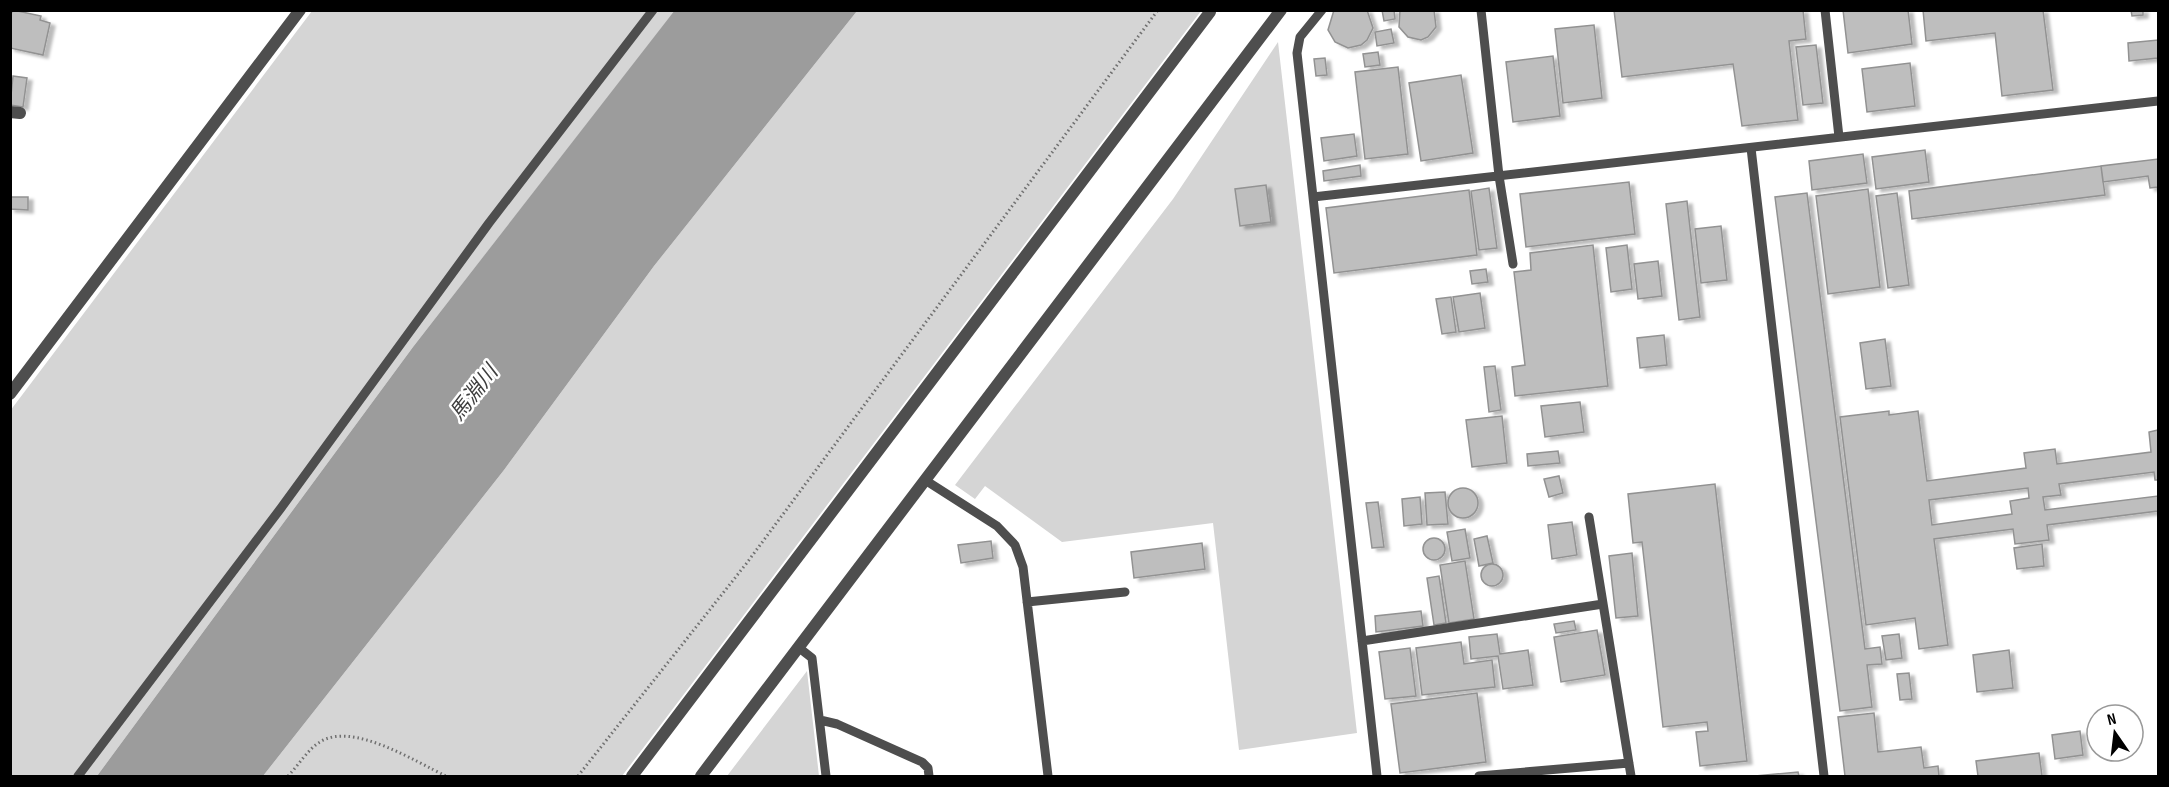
<svg xmlns="http://www.w3.org/2000/svg" width="2169" height="787" viewBox="0 0 2169 787" font-family="'Sofia Sans Condensed','Noto Sans JP',sans-serif">
	<style>
		.green { fill: #d5d5d5 }
		.water { fill: #9c9c9c }
		.building { fill: #bebebe; stroke: #929292; stroke-width: 1.5; fill-rule: evenodd; filter: url(#shadow) }
		.lines { fill: none; stroke-linecap: round; stroke-linejoin: round }
		.path { stroke: #707070; stroke-width: 3; stroke-dasharray: 1.5 3; stroke-linecap: butt }
		.service { stroke: #4e4e4e; stroke-width: 9 }
		.minor { stroke: #4e4e4e; stroke-width: 12 }
		.tertiary { stroke: #4e4e4e; stroke-width: 12 }
		.labels { text-anchor: middle; dominant-baseline: central; stroke-width: 5; stroke-linejoin: round; paint-order: stroke }
		.water-label { font-size: 21px; font-style: italic; fill: #3d3d3d; stroke: #fff }
	</style>
	<defs>
		<filter id="shadow"><feDropShadow dx="5" dy="3" stdDeviation="1.5" flood-color="#0004"/></filter>
	</defs>
	<rect width="100%" height="100%" fill="#fff"/>
	<path class="green" d="M312,11H675L413,347L97,776H11L10,411Z
		M857,11H1201L622,776H263L504,470L654,266Z
		M1278,42L1357,733L1239,750L1213,523L1062,542L985,486L975,499L955,485L1173,199Z
		M807,671L819,776H727Z"/>
	<path class="water" d="M675,10L857,11L654,266L504,470L263,776H97L413,347Z"/>
	<path class="building" d="M13,10L41,16L40,20L50,23L43,55L10,48V15Z
		M1334,10H1367L1373,28L1367,40L1361,45L1348,48L1335,42L1328,30Z
		M1382,10H1394L1395,19L1384,21Z
		M1400,10H1434L1436,27L1428,37L1421,40L1408,37L1399,27Z
		M1614,10H1803L1806,39L1789,41L1798,120L1742,126L1733,64L1622,77Z
		M1843,10H1908L1912,44L1848,53Z
		M1923,10H2043L2053,90L2002,96L1995,33L1926,41Z
		M2131,10H2143V15L2132,16Z
		M1594,25L1602,98L1563,103L1555,29Z
		M1391,29L1394,43L1377,46L1375,32Z
		M2158,40V58L2129,61L2128,43Z
		M1816,45L1823,103L1803,105L1796,47Z
		M1378,52L1380,65L1365,67L1363,54Z
		M1553,56L1560,116L1513,122L1506,62Z
		M1325,58L1327,75L1316,76L1314,59Z
		M1910,63L1915,106L1867,112L1862,69Z
		M1398,67L1408,154L1365,159L1355,72Z
		M1461,75L1473,153L1421,161L1409,83Z
		M13,76L27,78L23,107L10,105Z
		M1354,134L1357,156L1324,161L1321,138Z
		M1925,150L1929,182L1876,189L1872,157Z
		M1863,154L1867,183L1812,190L1809,161Z
		M2158,159V187L2150,188L2148,176L2103,182L2101,166Z
		M1360,165L1361,176L1324,181L1323,171Z
		M2101,166L2105,195L1912,219L1909,191Z
		M1629,182L1635,234L1526,247L1520,194Z
		M1266,185L1271,222L1240,226L1235,189Z
		M1489,188L1497,248L1479,250L1471,191Z
		M1868,189L1880,287L1828,294L1816,196Z
		M1469,190L1477,255L1334,273L1326,208Z
		M1807,193L1865,649L1880,647L1882,664L1867,665L1872,707L1840,711L1775,197Z
		M1897,193L1909,285L1888,288L1876,196Z
		M10,197H28V210L10,209Z
		M1687,201L1700,317L1679,320L1666,204Z
		M1721,226L1727,280L1701,283L1695,229Z
		M1593,245L1608,386L1515,396L1512,367L1525,365L1514,272L1531,270L1530,253Z
		M1627,245L1632,289L1611,292L1606,248Z
		M1658,261L1662,296L1638,299L1634,264Z
		M1486,269L1488,282L1472,284L1470,271Z
		M1480,293L1485,328L1459,332L1453,297Z
		M1451,297L1456,332L1442,334L1436,299Z
		M1664,335L1667,365L1640,368L1637,338Z
		M1885,339L1891,386L1866,389L1860,343Z
		M1495,366L1501,410L1489,412L1484,367Z
		M1580,402L1584,432L1545,437L1541,406Z
		M1889,411V415L1918,411L1927,481L2026,468L2024,453L2055,449L2057,464L2151,452L2149,432L2158,430V480H2155L2154,472L2059,484L2061,495L2043,497L2045,510L2158,496V511L2047,525L2049,540L2015,544L2013,529L1934,539L1948,645L1919,649L1915,618L1866,625L1840,417ZM2028,488L2029,498L2010,501L2012,514L1932,525L1929,500Z
		M1502,416L1507,463L1472,467L1466,420Z
		M1558,451L1560,463L1528,466L1527,454Z
		M1559,476L1563,493L1549,497L1544,479Z
		M1715,484L1747,761L1700,766L1696,732L1708,731L1707,722L1663,727L1642,542L1633,543L1628,494Z
		M1448 503a15 15 0 1 1 30 0a15 15 0 1 1-30 0Z
		M1445,492L1448,524L1427,525L1425,493Z
		M1420,497L1422,524L1404,526L1402,499Z
		M1378,502L1384,547L1372,548L1366,503Z
		M1572,522L1577,555L1552,559L1548,525Z
		M1465,529L1470,558L1452,561L1447,532Z
		M1487,536L1493,563L1479,566L1474,539Z
		M1423 549a11 11 0 1 1 22 0a11 11 0 1 1-22 0Z
		M991,541L993,558L961,563L958,545Z
		M1202,543L1205,569L1134,578L1131,552Z
		M2042,544L2044,566L2017,569L2014,548Z
		M1632,553L1638,616L1616,618L1609,556Z
		M1465,561L1474,619L1449,623L1440,565Z
		M1481 575a11 11 0 1 1 22 0a11 11 0 1 1-22 0Z
		M1439,576L1446,623L1434,625L1427,578Z
		M1421,611L1423,626L1376,632L1375,616Z
		M1574,621L1576,630L1556,633L1554,624Z
		M1597,630L1605,675L1561,682L1554,637Z
		M1497,634L1500,654L1528,650L1533,685L1503,689L1498,656L1471,659L1469,637Z
		M1899,634L1902,658L1886,660L1882,636Z
		M1461,642L1464,664L1492,660L1495,687L1422,695L1416,648Z
		M1410,648L1416,696L1385,699L1379,652Z
		M2009,650L2013,688L1977,692L1973,655Z
		M1909,673L1912,699L1900,700L1897,674Z
		M1477,693L1486,762L1400,773L1391,704Z
		M1874,713L1878,752L1921,747L1924,768L1938,766L1939,776H1845L1838,717Z
		M2080,731L2083,755L2055,759L2052,735Z
		M2039,753L2042,776H1978L1976,761Z
		M1798,772L1799,776H1755Z"/>
	<g class="lines">
		<path class="path" d="M288,776C298,766 308,749 320,742C352,721 416,762 446,776
			M578,776L746,564L1158,10"/>
		<path class="service" d="M1481,10L1499,176L1513,264
			M1825,10L1839,137
			M1751,148L1824,776
			M1313,197L1297,53L1300,37L1322,10
			M925,480L997,526L1015,545L1023,567L1048,776
			M1589,517L1631,776
			M1027,602L1125,592
			M1362,641L1603,604
			M798,647L812,658L826,776
			M820,720L837,724L922,762L928,768L929,776
			M78,776L281,508L489,223L653,10
			M1377,776L1313,197L2158,101
			M1479,776L1629,763"/>
		<path class="minor" d="M10,112L20,113
			M10,394L300,10
			M632,776L1210,12"/>
		<path class="tertiary" d="M701,776L1281,10"/>
	</g>
	<g class="labels">
		<g class="water-label">
			<text transform="translate(474 393) rotate(-52)">馬淵川</text>
		</g>
	</g>
	<rect width="2169" height="787" fill="none" stroke="#000000" stroke-width="24"/>
	<g transform="translate(2115 733) rotate(346)"><circle r="28" fill="#ffffff" stroke="#999999" stroke-width="1.5"/>
	<path d="M0-4.5L10 22L0 15L-10 22Z" fill="#000000"/>
	<text y="-9" font-size="16" font-weight="bold" text-anchor="middle" fill="#000000">N</text>
	</g>
</svg>
